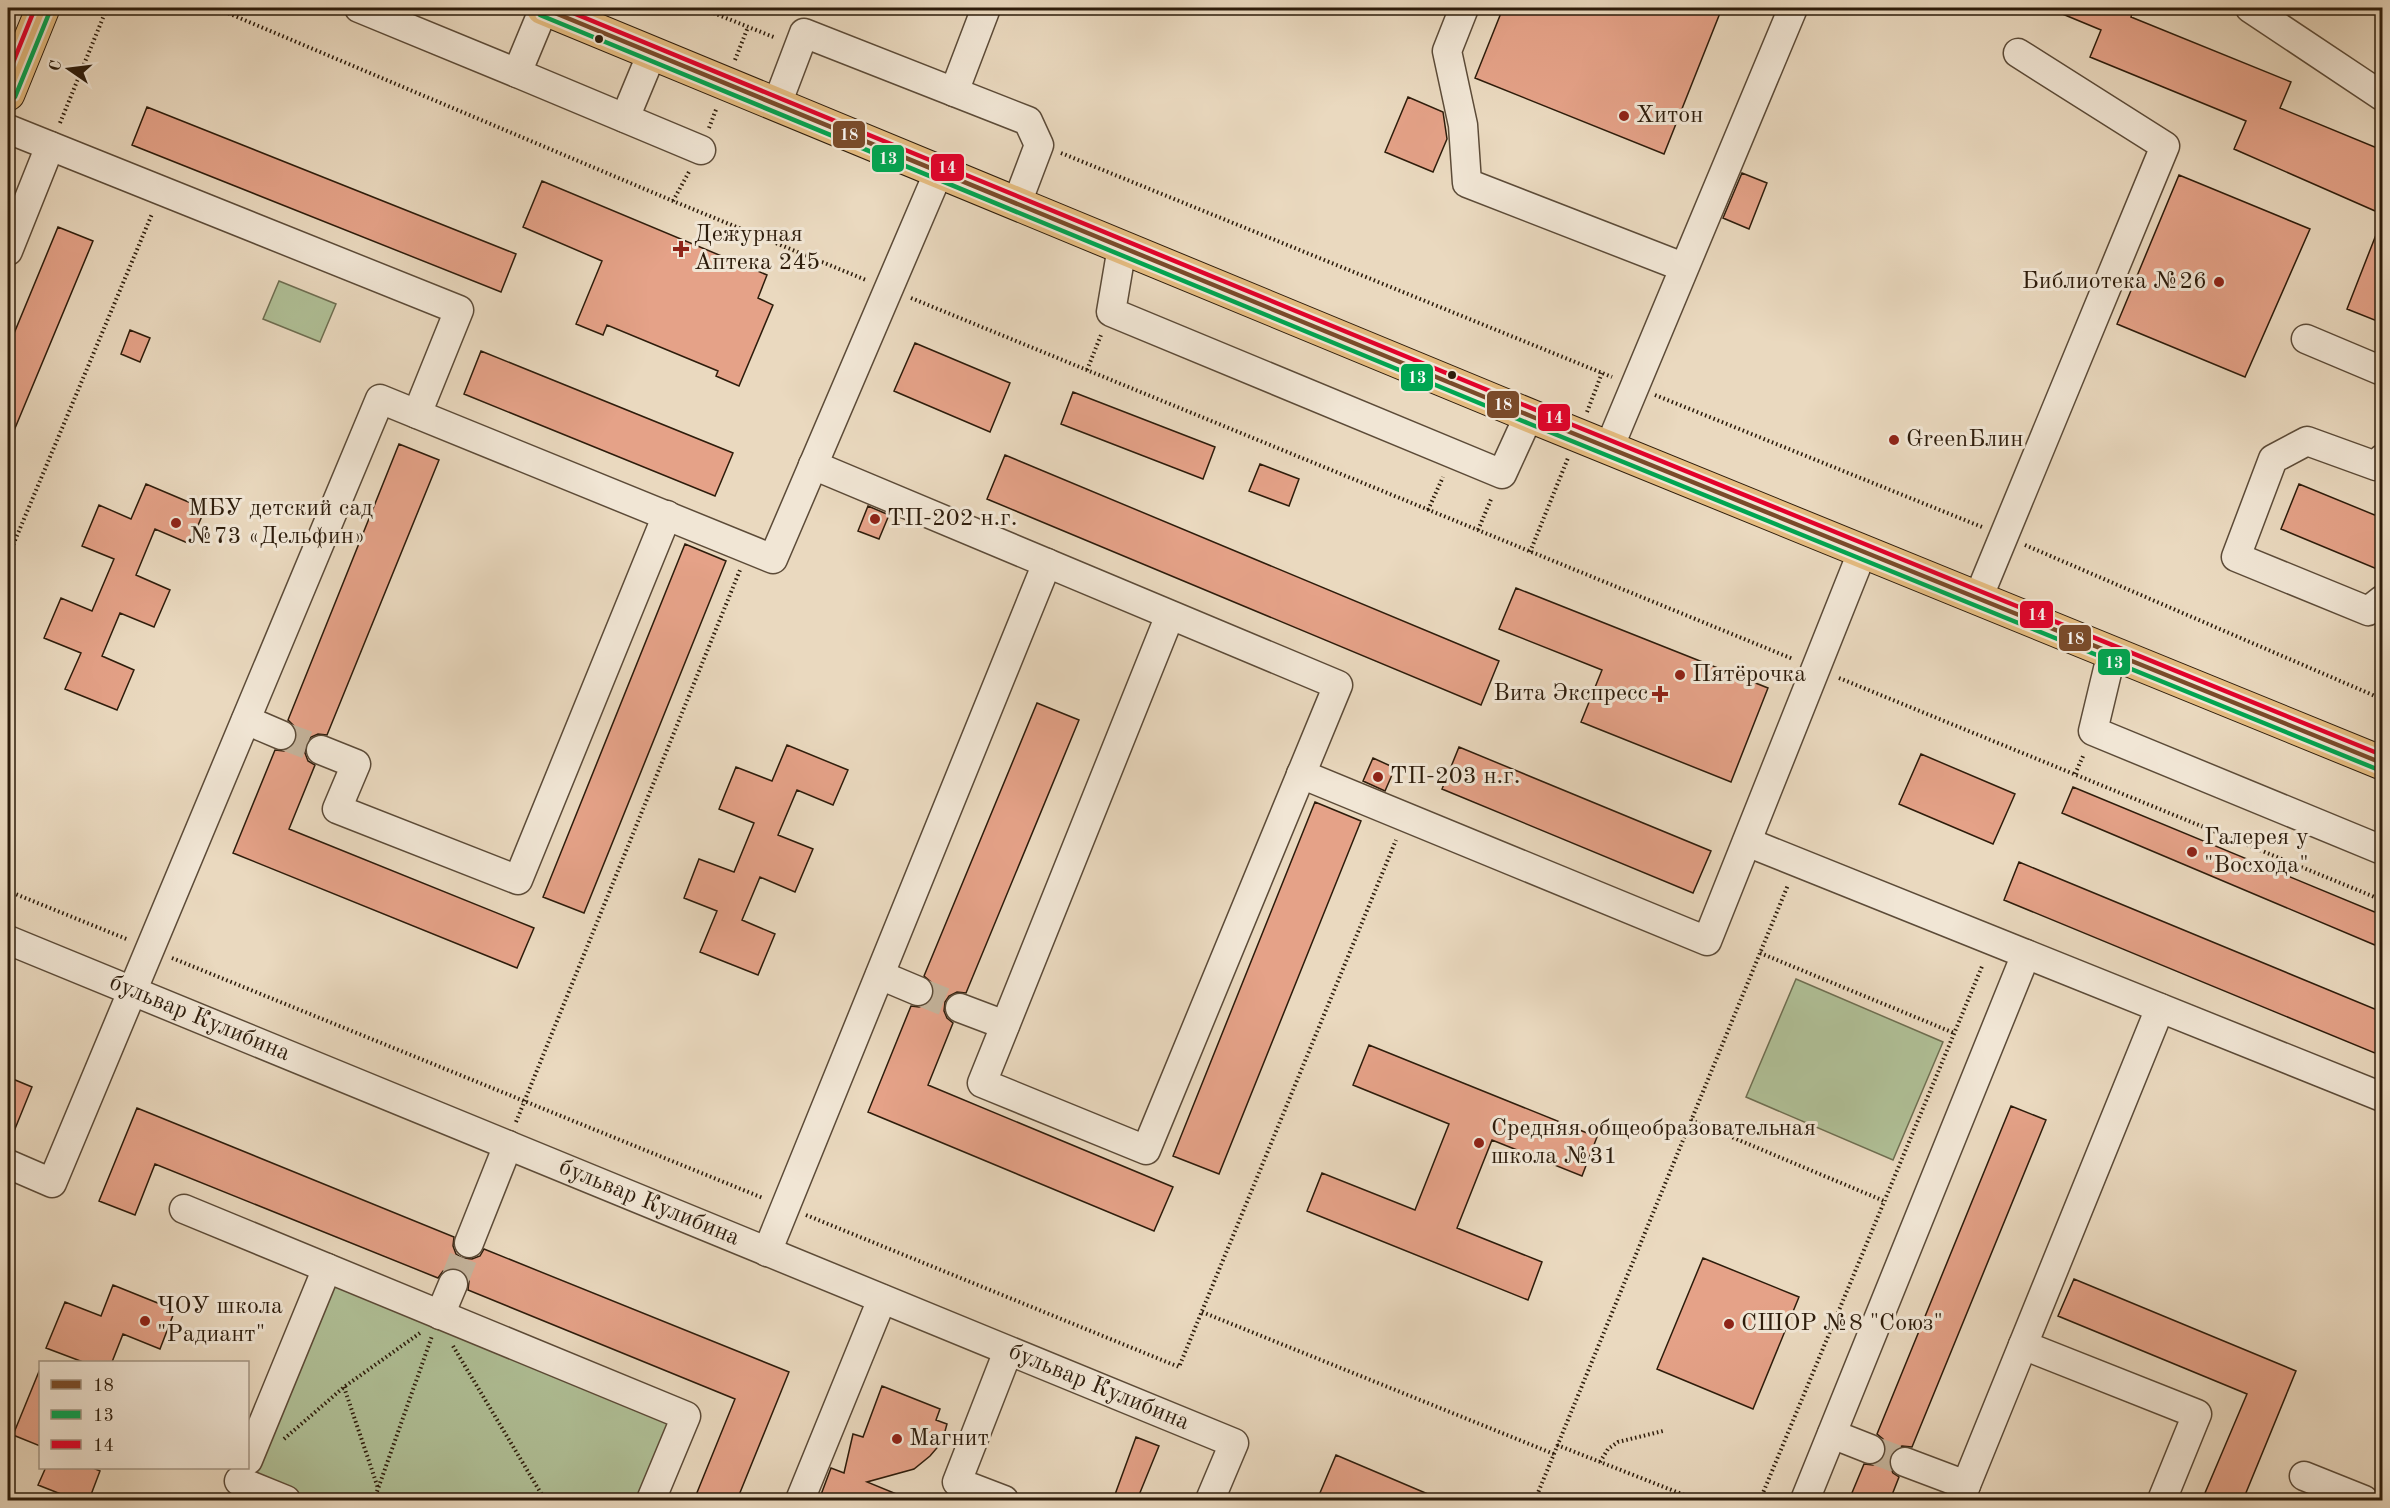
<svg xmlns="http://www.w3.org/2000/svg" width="2390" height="1508" viewBox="0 0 2390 1508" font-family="'Old Standard TT',serif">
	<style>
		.green { fill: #b0c097; stroke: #6e6e51; stroke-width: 1.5 }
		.building { fill: #e5a288; stroke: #2d1c0b; stroke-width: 1.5 }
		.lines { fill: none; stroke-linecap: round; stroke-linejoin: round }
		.minor-tunnel { stroke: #c4b39b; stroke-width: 28; stroke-dasharray: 28 14; stroke-linecap: butt }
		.minor-casing { stroke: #5c4b38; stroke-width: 31 }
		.major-casing { stroke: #2d1c0b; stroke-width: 35 }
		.path { stroke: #2d1c0b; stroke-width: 4; stroke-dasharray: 1.5 3; stroke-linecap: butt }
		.minor { stroke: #f1e6d5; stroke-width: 28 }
		.major { stroke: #e5bc80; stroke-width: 33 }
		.bus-1-casing { stroke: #f1e6d5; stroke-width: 9 }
		.bus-2-casing { stroke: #f1e6d5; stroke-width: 9 }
		.bus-3-casing { stroke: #f1e6d5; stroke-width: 9 }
		.bus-1 { stroke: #7a4b2a; stroke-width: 4.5 }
		.bus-2 { stroke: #00a651; stroke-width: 4.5 }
		.bus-3 { stroke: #e4002b; stroke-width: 4.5 }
		.bus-dot { fill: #2d1c0b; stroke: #f1e6d5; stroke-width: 2 }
		.poi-dot { fill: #8f2418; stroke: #f1e6d5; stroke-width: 2 }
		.labels { text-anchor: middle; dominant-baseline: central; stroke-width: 6; stroke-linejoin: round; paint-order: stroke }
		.poi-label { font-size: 24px; fill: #2d1c0b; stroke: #f1e6d5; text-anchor: start }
		.street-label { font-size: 24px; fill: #2d1c0b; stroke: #f1e6d5 }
		.line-badge { stroke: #f1e6d5; stroke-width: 2 }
		.badge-label { font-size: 16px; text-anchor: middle; font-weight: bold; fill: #fff }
	</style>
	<rect width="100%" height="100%" fill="#ead9bf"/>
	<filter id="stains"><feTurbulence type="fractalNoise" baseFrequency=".00333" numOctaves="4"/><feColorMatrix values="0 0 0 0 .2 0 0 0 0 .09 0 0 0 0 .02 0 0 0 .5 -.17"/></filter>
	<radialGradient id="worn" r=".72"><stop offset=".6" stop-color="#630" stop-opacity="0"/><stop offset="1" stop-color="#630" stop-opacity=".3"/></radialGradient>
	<path class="green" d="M279,281L336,304L320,342L263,319Z
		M1796,979L1943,1042L1893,1160L1746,1097Z
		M329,1276L677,1419L644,1500H296L246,1480Z"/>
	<path class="building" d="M1503,8H1722L1664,154L1475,78Z
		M2048,8H2134L2131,17L2291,82L2280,108L2382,150V214L2234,149L2246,121L2090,57L2101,30Z
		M1408,97L1443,112L1447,139L1433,172L1385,152Z
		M147,107L516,254L501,292L132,145Z
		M1742,173L1767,183L1749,229L1723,218Z
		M2179,175L2310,229L2245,377L2117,324Z
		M542,181L767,275L758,298L773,305L739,386L716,376L718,371L607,325L603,335L576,324L602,261L523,227Z
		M2381,222L2382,223V323L2347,309Z
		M58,227L93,241L8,445V348Z
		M130,330L150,338L140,362L121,354Z
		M915,343L1010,383L990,432L894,391Z
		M481,351L733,453L715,496L464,394Z
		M1073,392L1215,447L1203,479L1061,424Z
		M399,444L439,460L327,735L318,734L311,737L306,743L305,753L308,761L315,765L289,829L534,928L517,968L233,853L275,750L284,751L290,748L296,741L297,732L294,726L288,720Z
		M1005,455L1499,661L1481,705L987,499Z
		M1260,464L1299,479L1289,506L1249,491Z
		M146,484L205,509L190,544L155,529L136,575L170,590L154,627L120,613L102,656L134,670L117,710L65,689L81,653L44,638L61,598L92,611L114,559L82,546L99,505L131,519Z
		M2299,484L2382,518V556L2377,569L2281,529Z
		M868,506L889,515L879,539L858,531Z
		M685,544L726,561L584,913L543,897Z
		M1516,588L1768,688L1731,782L1581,722L1602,670L1499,629Z
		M1037,703L1079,720L966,993L957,992L949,996L945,1002L944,1011L947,1018L953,1023L928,1085L1173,1187L1154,1231L868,1112L911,1006L919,1007L927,1004L933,997L934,990L931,982L924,976Z
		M787,745L848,770L833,805L797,790L778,835L813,849L795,892L760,877L742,920L775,934L758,975L700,952L717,911L684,898L699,859L734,872L754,823L719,809L736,767L772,781Z
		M1459,747L1711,851L1693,893L1442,789Z
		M1921,754L2015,794L1993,844L1899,804Z
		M1373,758L1395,768L1385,791L1363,781Z
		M2073,787L2382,915V948L2062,813Z
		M1315,802L1361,821L1219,1174L1173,1156Z
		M2019,862L2382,1012V1056L2004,900Z
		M1369,1045L1597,1137L1582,1176L1492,1140L1457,1228L1542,1262L1528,1300L1307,1211L1322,1173L1415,1210L1449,1124L1353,1085Z
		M8,1077L32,1087L8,1146Z
		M2011,1106L2046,1120L1912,1447L1902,1446L1895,1449L1890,1456L1889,1465L1893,1473L1899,1477L1890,1500H1849L1864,1464L1873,1465L1880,1462L1885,1456L1886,1446L1883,1439L1877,1434Z
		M137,1108L454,1237L453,1246L456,1254L462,1258L472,1259L480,1256L484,1249L789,1372L737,1500H694L735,1399L468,1290L469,1281L466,1274L460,1269L450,1268L443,1271L438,1278L155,1164L135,1215L99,1201Z
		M1703,1258L1799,1297L1753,1409L1657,1369Z
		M2074,1279L2296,1371L2243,1500H2202L2247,1394L2058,1316Z
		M113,1285L175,1310L160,1349L123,1334L112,1362H83L46,1348L65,1302L101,1316Z
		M40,1369V1446L13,1435Z
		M882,1386L940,1409L936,1420L947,1424L942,1442L930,1456L914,1469L867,1482L911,1500H819L831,1468L844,1473L853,1434L863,1437Z
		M1136,1437L1159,1446L1137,1500H1113Z
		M1336,1455L1442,1500H1317Z
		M46,1467H91L100,1471L89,1500H76L38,1485Z"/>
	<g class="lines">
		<path class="minor-tunnel" d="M281,735L321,750
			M918,991L960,1008
			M453,1284L469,1243
			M1870,1449L1905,1462"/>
		<defs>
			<g id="minor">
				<path d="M359,8L517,73L544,8"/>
				<path d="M1464,8L1447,51L1463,125L1467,183L1683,267"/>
				<path d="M2250,8L2382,96"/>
				<path d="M517,73L701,150"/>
				<path d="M954,92L986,8"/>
				<path d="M777,104L804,33L1028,121L1039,145L1017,203"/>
				<path d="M625,118L652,53"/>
				<path d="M8,129L459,310L417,414"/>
				<path d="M1122,247L1111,312L1502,474L1529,415"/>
				<path d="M8,251L50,146"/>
				<path d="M2306,339L2382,371"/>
				<path d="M1609,448L1793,8"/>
				<path d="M2382,459L2376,466L2307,441L2273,459L2236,557L2368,611L2382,600"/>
				<path d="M813,465L1338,685L1146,1150L982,1083L1170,615"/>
				<path d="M1979,596L2165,146L2018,53"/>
				<path d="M2112,652L2093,731L2382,850"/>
				<path d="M246,720L281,735"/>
				<path d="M321,750L356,764L337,809L518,880L667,515"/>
				<path d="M1301,774L1707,941L1863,550"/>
				<path d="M1747,842L2382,1097"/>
				<path id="s1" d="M8,940L1234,1443L1210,1500"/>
				<path d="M880,975L918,991"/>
				<path d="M960,1008L1005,1025"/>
				<path d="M8,1164L52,1183L380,399L773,559L939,171"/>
				<path d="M184,1209L686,1416L651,1500"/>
				<path d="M469,1243L508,1145"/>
				<path d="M767,1252L1047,563"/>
				<path d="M440,1315L453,1284"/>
				<path d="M2023,1345L2197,1414L2162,1500"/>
				<path d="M1832,1434L1870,1449"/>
				<path d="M248,1460L327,1268"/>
				<path d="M1905,1462L1966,1485"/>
				<path d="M2304,1476L2364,1500"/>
				<path d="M239,1481L286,1500"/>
				<path d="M800,1500L882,1299"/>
				<path d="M1004,1500L957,1482L1008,1351"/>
				<path d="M1805,1500L2026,954"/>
				<path d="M1960,1500L2160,1008"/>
			</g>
			<path id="major" d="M543,8L1533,417L2382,763
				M8,94L43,8"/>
		</defs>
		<use href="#minor" class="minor-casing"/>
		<use href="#major" class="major-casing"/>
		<path class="path" d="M216,8L673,201L866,280
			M701,8L776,38
			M735,60L748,27
			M60,123L107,8
			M709,128L717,107
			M1061,153L1612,377
			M673,201L690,170
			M911,298L1793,659
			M1087,370L1101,335
			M1655,395L1982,527
			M1587,412L1602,373
			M1428,510L1443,477
			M1478,530L1492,497
			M2025,545L2382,699
			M1530,552L1568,458
			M8,557L152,214
			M1839,678L2382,900
			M2075,774L2084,754
			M8,891L129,940
			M1760,953L1954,1033
			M172,958L763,1198
			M1691,1120L1884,1201
			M516,1122L740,570
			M806,1215L1179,1367L1396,840
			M1202,1312L1554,1454
			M453,1346L545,1500
			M344,1387L378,1488
			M284,1439L344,1387L420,1333
			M1557,1445L1697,1500
			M1600,1462L1608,1449L1618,1442L1663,1431
			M374,1500L432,1336
			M1535,1500L1788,885
			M1760,1500L1983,964"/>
		<use href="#minor" class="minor"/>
		<use href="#major" class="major"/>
		<defs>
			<path id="bus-1" d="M543,8L1533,417L2382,763"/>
			<path id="bus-2" d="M540,15L1530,424L2379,770
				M15,97L50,11"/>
			<path id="bus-3" d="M561,8L1536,410L2382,755
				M8,75L35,8"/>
		</defs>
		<use href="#bus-1" class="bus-1-casing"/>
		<use href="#bus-2" class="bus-2-casing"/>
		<use href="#bus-3" class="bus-3-casing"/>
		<use href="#bus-1" class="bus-1"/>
		<use href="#bus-2" class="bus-2"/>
		<use href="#bus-3" class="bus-3"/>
	</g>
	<g class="bus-dot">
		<circle cx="599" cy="39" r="5"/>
		<circle cx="1452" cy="375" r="5"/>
	</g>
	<g class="poi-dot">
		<circle cx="1624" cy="116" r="6"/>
		<path d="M678 240h6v6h6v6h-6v6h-6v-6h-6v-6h6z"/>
		<circle cx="2219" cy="282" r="6"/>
		<circle cx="1894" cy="440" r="6"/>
		<circle cx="875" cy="519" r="6"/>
		<circle cx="176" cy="523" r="6"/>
		<circle cx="1680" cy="675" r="6"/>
		<path d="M1657 685h6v6h6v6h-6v6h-6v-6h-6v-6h6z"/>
		<circle cx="1378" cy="777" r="6"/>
		<circle cx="2192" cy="852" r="6"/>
		<circle cx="1479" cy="1143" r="6"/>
		<circle cx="145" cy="1321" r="6"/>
		<circle cx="1729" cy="1324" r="6"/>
		<circle cx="897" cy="1439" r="6"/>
	</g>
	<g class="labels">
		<g class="poi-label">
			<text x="1636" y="116">Хитон</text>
			<text x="694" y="235">Дежурная<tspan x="694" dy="28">Аптека 245</tspan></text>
			<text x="2207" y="282" text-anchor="end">Библиотека №26</text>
			<text x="1906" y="440">GreenБлин</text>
			<text x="188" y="509">МБУ детский сад<tspan x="188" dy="28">№73 «Дельфин»</tspan></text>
			<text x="887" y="519">ТП-202 н.г.</text>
			<text x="1692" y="675">Пятёрочка</text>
			<text x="1648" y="694" text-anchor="end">Вита Экспресс</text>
			<text x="1390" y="777">ТП-203 н.г.</text>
			<text x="2204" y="838">Галерея у<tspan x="2204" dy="28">"Восхода"</tspan></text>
			<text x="1491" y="1129">Средняя общеобразовательная<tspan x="1491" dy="28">школа №31</tspan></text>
			<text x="157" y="1307">ЧОУ школа<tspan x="157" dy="28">"Радиант"</tspan></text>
			<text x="1741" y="1324">СШОР №8 "Союз"</text>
			<text x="909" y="1439">Магнит</text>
		</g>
		<g class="street-label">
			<text stroke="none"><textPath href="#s1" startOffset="207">бульвар Кулибина</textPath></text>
			<text stroke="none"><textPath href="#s1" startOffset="693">бульвар Кулибина</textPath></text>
			<text stroke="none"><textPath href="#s1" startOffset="1179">бульвар Кулибина</textPath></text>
		</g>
	</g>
	<g class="line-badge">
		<rect x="832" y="120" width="34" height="29" rx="6" fill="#7a4b2a"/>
		<rect x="871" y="144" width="34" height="29" rx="6" fill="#00a651"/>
		<rect x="930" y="153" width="35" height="29" rx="6" fill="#e4002b"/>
		<rect x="1400" y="363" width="34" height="29" rx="6" fill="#00a651"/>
		<rect x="1486" y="390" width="34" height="29" rx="6" fill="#7a4b2a"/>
		<rect x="1537" y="403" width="34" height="29" rx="6" fill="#e4002b"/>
		<rect x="2019" y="600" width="35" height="29" rx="6" fill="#e4002b"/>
		<rect x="2058" y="624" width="34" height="28" rx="6" fill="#7a4b2a"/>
		<rect x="2097" y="648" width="34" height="28" rx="6" fill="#00a651"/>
	</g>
	<g class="badge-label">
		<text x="849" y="140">18</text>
		<text x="888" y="164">13</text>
		<text x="947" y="173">14</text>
		<text x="1417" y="383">13</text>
		<text x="1503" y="410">18</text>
		<text x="1554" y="423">14</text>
		<text x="2037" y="620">14</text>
		<text x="2075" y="644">18</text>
		<text x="2114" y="668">13</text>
	</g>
	<rect width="2390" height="1508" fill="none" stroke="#ead9bf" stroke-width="30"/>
	<rect x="9" y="9" width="2372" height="1490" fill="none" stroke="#2d1c0b" stroke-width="3"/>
	<rect x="15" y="15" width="2360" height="1478" fill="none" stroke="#2d1c0b" stroke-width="1.5"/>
	<rect x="39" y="1361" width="210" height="108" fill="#f1e6d5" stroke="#a39584" stroke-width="1.5"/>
	<rect x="51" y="1380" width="30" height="9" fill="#7a4b2a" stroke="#a39584" stroke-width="1.5"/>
	<text x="93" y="1391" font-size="18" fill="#2d1c0b">18</text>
	<rect x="51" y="1410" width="30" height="9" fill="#00a651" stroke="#a39584" stroke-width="1.5"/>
	<text x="93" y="1421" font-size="18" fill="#2d1c0b">13</text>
	<rect x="51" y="1440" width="30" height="9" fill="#e4002b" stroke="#a39584" stroke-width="1.5"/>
	<text x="93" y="1451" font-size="18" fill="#2d1c0b">14</text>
	<g transform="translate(69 69) rotate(284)" stroke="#f1e6d5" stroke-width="4.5" paint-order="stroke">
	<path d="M0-4.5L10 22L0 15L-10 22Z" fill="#2d1c0b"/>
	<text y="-9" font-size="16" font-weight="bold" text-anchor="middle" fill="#2d1c0b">С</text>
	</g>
	<rect width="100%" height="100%" filter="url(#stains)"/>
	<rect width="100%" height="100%" fill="url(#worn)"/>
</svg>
